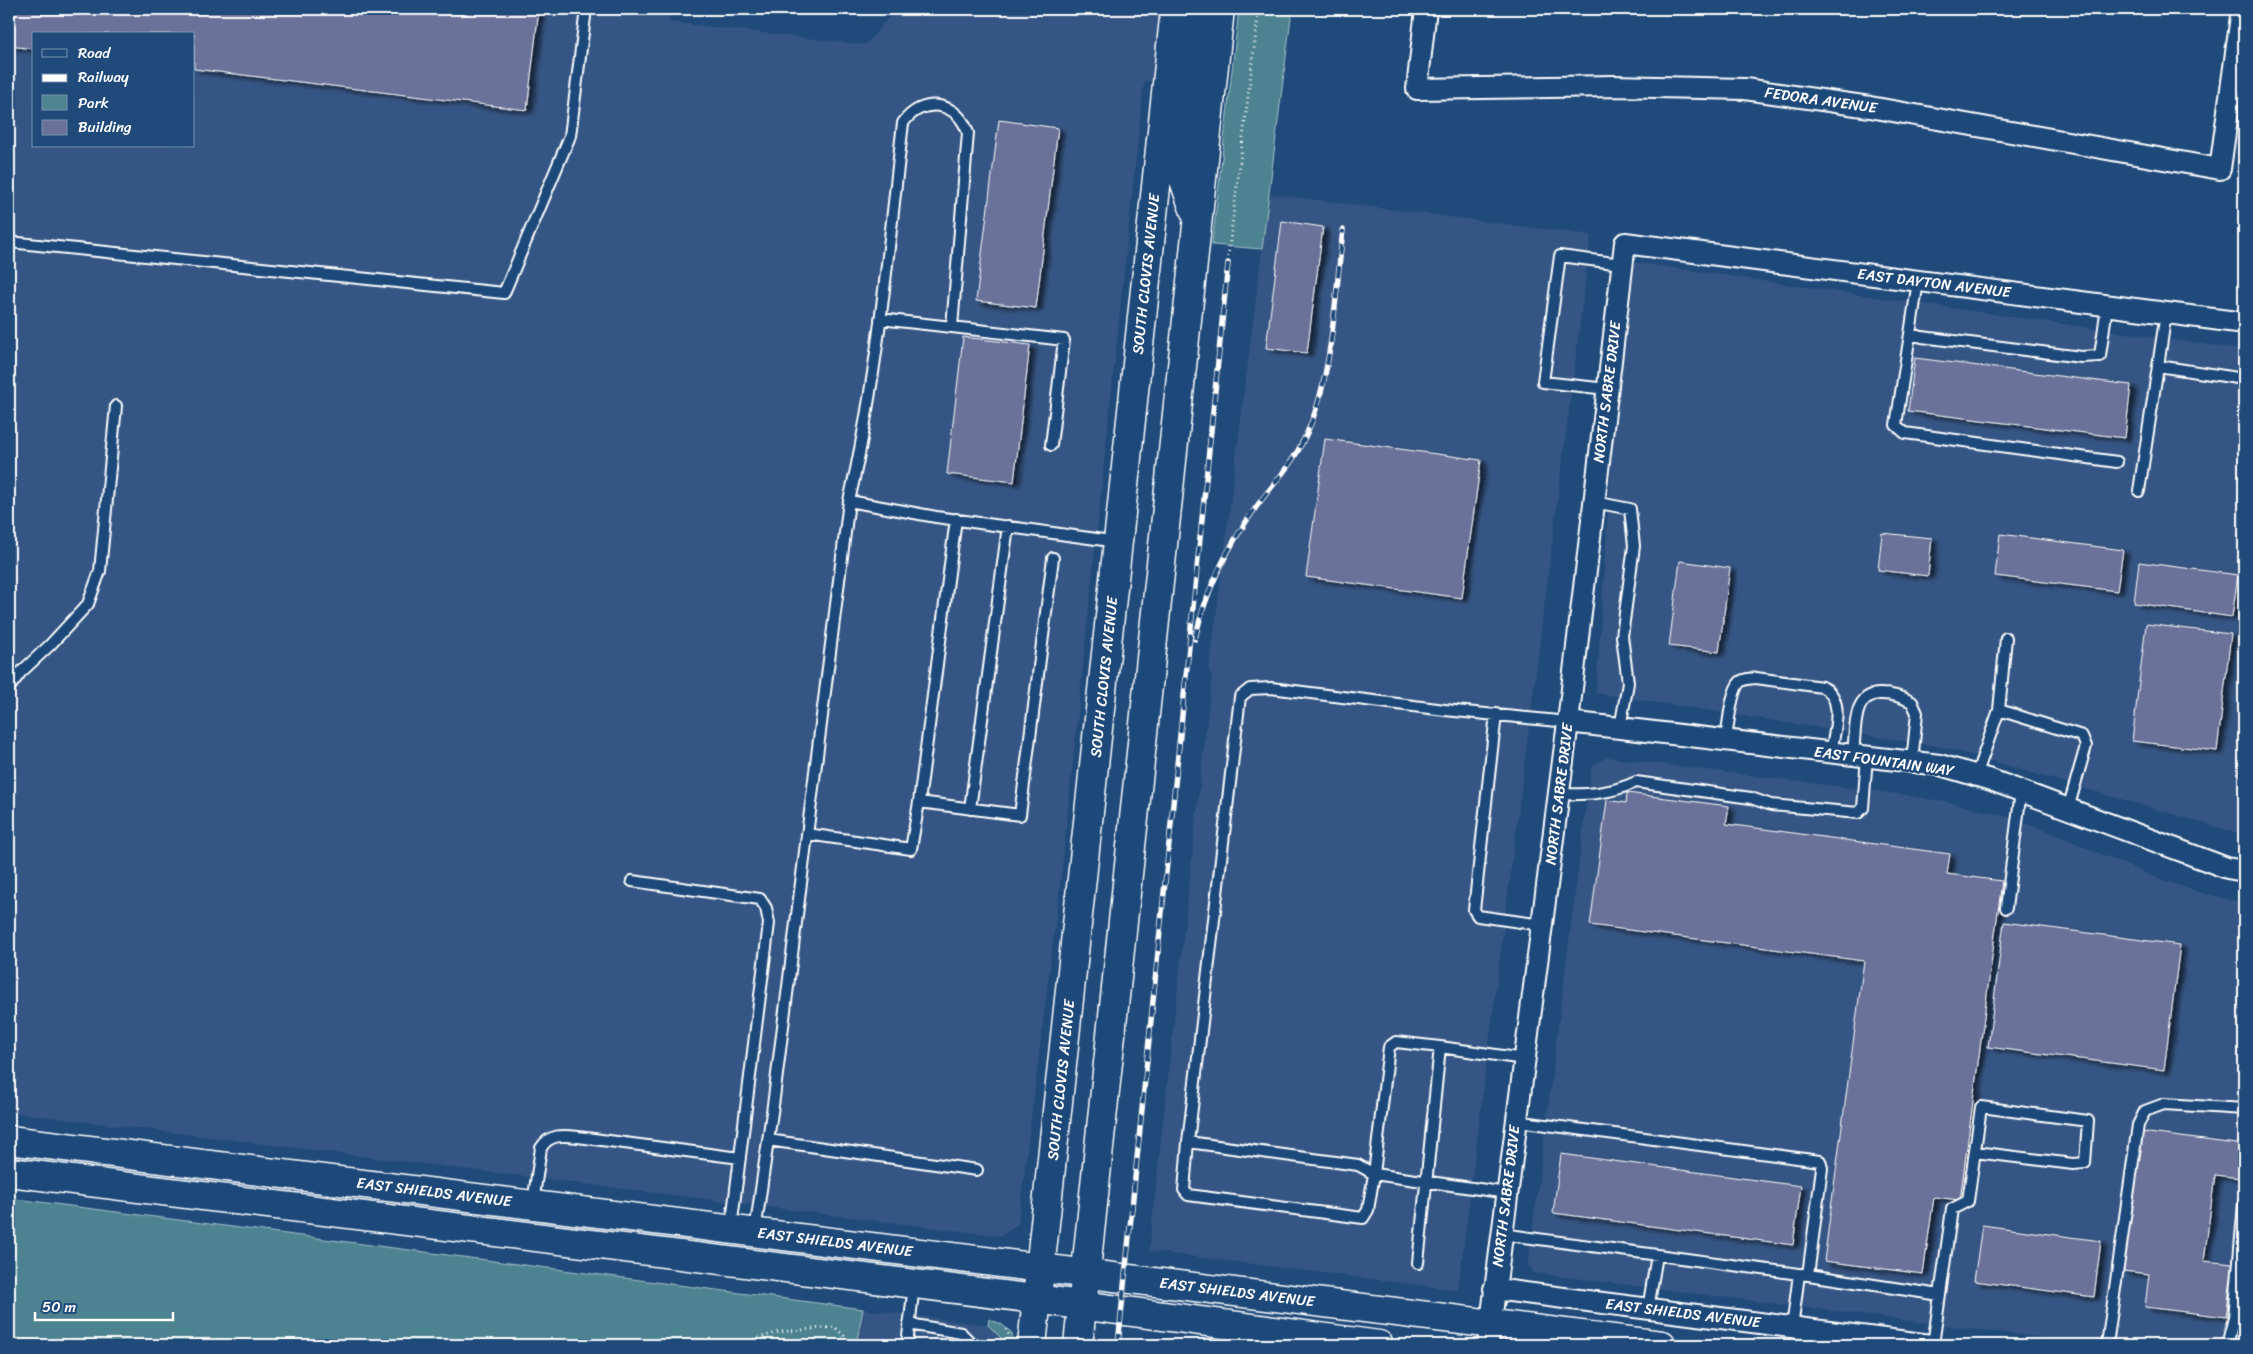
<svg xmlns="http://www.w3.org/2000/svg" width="2253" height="1354" viewBox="0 0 2253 1354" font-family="Sriracha,sans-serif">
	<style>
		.built { fill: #365684; fill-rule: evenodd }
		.green { fill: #4e8390; stroke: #a6c1c8 }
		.building { fill: #6a729a; stroke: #fff; filter: url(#shadow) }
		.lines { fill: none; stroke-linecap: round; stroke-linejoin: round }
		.service-casing { stroke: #fff; stroke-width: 14 }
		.minor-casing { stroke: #fff; stroke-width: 24 }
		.secondary-casing { stroke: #fff; stroke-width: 31 }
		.primary-casing { stroke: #fff; stroke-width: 31 }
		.path { stroke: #fff; stroke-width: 3; stroke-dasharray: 1 4; stroke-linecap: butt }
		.service { stroke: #1f4a7a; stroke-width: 10 }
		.minor { stroke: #1f4a7a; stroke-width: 20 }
		.secondary { stroke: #1f4a7a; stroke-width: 28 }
		.primary { stroke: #1f4a7a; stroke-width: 28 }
		.rail-casing { stroke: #fff; stroke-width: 5.5 }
		.rail { stroke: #1f4a7a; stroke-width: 4; stroke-dasharray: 11; stroke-linecap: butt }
		.labels { text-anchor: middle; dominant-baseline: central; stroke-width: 5; stroke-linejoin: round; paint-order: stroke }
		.street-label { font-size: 15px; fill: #fff; stroke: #1f4a7a }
	</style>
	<defs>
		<filter id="shadow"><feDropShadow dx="5.5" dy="3" stdDeviation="2.5" flood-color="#0009"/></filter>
	</defs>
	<rect width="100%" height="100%" fill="#1f4a7a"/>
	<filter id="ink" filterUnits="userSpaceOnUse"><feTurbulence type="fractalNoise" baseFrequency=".02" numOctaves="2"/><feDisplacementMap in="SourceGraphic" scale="10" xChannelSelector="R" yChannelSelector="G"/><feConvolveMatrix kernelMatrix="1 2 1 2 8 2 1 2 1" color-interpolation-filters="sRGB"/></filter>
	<g filter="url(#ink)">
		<path class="built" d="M9,9H671L669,22L865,45L896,9H1168L1159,82L1144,81L1061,876L1018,1224L1001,1236L9,1112ZM34,34H194V146H34Z
			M1269,194L1591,235L1458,1290L1149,1251L1212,674L1209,673Z
			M1625,261L2244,350V835L1943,747L1596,693Z
			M1606,757L1905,795L1957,804L2008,817L2048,831L2154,877L2198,892L2244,903V1345H2099L1534,1273L1528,1265L1591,768Z
			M863,1309L988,1325L1002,1339L1001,1345H856Z
			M1110,1339L1156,1345H1109Z"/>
		<path class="green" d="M1239,9H1292L1262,249L1212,245Z
			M9,1198L863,1309L856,1345H9Z
			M989,1319L1001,1324L1012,1333L1014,1345H1001L1002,1339L988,1325Z"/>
		<path class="building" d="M9,9H539L527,110L194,69V34H34V49L9,46Z
			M999,120L1058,128L1036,308L976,301Z
			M1282,221L1323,227L1307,353L1266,348Z
			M963,337L1030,345L1014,482L947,474Z
			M1915,358L2131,385L2125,438L1908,411Z
			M1325,439L1481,460L1462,598L1306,577Z
			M1882,533L1932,538L1928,576L1878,570Z
			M2000,534L2123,550L2117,591L1995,576Z
			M1680,561L1730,568L1719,652L1669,646Z
			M2139,562L2238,575L2232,617L2134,603Z
			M2146,624L2231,634L2217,751L2132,741Z
			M2244,736V776L2239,775Z
			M1627,793L1729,806L1726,824L1950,854L1947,874L2002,881L1960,1200L1934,1197L1923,1274L1824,1261L1864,961L1590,925L1607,800L1626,803Z
			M2004,922L2180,945L2164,1070L1988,1047Z
			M2141,1132L2244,1145L2240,1178L2215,1175L2204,1261L2233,1264L2226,1317L2145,1307L2149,1274L2123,1271Z
			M1561,1154L1801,1186L1793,1245L1553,1213Z
			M1982,1225L2101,1241L2094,1297L1974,1281Z
			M2244,1279V1316L2239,1315Z"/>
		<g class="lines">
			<defs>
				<path id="service" d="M9,242L504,293L570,136L586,9
					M2107,306L2100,356L2081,357L1922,337L1910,334L1896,425L1905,433L2117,462
					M2166,313L2158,366L2244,379
					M880,319L952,327
					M1910,334L1918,281
					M1607,389L1543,382L1560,256L1622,264
					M2139,491L2158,366
					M849,501L936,517L1118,542
					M1594,502L1630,509L1634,546L1622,636L1628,683L1620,728
					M9,688L20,673L50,645L88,604L100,571L116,406
					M1999,710L2082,736L2086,746L2068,809
					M1496,714L1474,910L1478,916L1542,925
					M1726,740C1728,727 1731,690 1740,682C1745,678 1751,679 1756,678L1822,687C1846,697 1834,732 1831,753
					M1853,755C1856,731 1851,692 1882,694C1894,694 1902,697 1912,702L1917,713L1912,762
					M1976,776L1999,710L2006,638
					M1559,794C1586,795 1610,794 1636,782L1751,798L1771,805L1858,813L1863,808L1867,757
					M919,802L956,519
					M970,809L1008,526
					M807,834L911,849L919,802L1020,815L1053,558
					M632,881L760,899L766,908L769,923L731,1229
					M2006,908L2021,791
					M1440,1047L1524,1059
					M1516,1121L1820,1161L1822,1168L1808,1275
					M768,1140L977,1170
					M1188,1142L1184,1190L1188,1195L1363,1218L1368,1210L1374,1174L1389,1047L1396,1042L1440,1047L1418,1263
					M1507,1193L1374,1174L1358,1165L1188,1142L1240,697L1250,689L1271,688L1445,710L1568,722
					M533,1203L541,1148C549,1134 563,1135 578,1137L740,1158
					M755,1232L774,1098L849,501C878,377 888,249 903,123C922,96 958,101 968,133L952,327L1064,340L1051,445
					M1501,1234L1799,1274L1792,1328
					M1802,1274L1940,1295L1933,1345
					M1940,1295L1952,1209L1968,1201L1981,1107L2088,1121L2085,1163L2073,1164L1975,1152
					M1648,1309L1657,1255
					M909,1324L961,1333L973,1345
					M907,1345L914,1285
					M2107,1345L2138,1125L2145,1111L2164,1104L2244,1109
					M2227,1345L2234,1318L2244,1203"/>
				<path id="minor" d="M1426,9L1417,89L1613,86L1745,89L1870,107L2220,169L2242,9
					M1568,722L1940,765L1991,780L2227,868L2244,871
					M1494,1289L1931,1345
					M1488,1345L1568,722L1625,243L2244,323"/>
				<path id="secondary" d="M9,1140L1662,1345
					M9,1172L1036,1299L1379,1345"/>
				<path id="primary" d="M1195,212L1181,172L1182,136L1196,9
					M1032,1345L1175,9
					M1078,1345L1220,9"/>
			</defs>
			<use href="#service" class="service-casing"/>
			<use href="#minor" class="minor-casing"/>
			<use href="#secondary" class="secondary-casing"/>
			<use href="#primary" class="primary-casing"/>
			<path class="path" d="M1228,257L1259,9
				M1006,1329L1010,1337
				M734,1345L779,1332L835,1327L844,1336L843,1345"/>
			<use href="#service" class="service"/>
			<use href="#minor" class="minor"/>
			<use href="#secondary" class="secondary"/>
			<use href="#primary" class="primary"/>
			<defs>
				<path id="rail" d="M1195,639C1206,589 1227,547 1257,506C1272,485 1292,465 1303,441C1333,384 1335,295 1343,230
					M1118,1345L1228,263"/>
			</defs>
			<use href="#rail" class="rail-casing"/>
			<use href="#rail" class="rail"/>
		</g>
	</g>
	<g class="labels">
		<g class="street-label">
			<text transform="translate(1821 100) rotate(8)">FEDORA AVENUE</text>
			<text transform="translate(1146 274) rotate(-84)">SOUTH CLOVIS AVENUE</text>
			<text transform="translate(1934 283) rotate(7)">EAST DAYTON AVENUE</text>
			<text transform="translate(1607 392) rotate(-83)">NORTH SABRE DRIVE</text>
			<text transform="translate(1104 677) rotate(-84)">SOUTH CLOVIS AVENUE</text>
			<text transform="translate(1884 761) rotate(8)">EAST FOUNTAIN WAY</text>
			<text transform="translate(1559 794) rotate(-83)">NORTH SABRE DRIVE</text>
			<text transform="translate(1061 1080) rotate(-84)">SOUTH CLOVIS AVENUE</text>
			<text transform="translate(434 1192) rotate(7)">EAST SHIELDS AVENUE</text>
			<text transform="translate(1506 1196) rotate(-83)">NORTH SABRE DRIVE</text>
			<text transform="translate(835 1242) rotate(7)">EAST SHIELDS AVENUE</text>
			<text transform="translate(1237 1292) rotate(7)">EAST SHIELDS AVENUE</text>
			<text transform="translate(1683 1313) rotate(7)">EAST SHIELDS AVENUE</text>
		</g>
	</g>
	<rect width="2253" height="1354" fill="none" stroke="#1f4a7a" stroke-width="30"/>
	<rect x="15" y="15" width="2223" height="1324" fill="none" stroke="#fff" stroke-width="2" filter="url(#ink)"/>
	<rect x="32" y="32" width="162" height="115" fill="#1f4a7a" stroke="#7992af"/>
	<rect x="42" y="49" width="25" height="8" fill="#1f4a7a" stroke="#7992af"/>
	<text x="78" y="58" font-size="15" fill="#ffffff">Road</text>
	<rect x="42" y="74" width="25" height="8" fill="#ffffff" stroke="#7992af"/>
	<text x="78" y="82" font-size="15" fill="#ffffff">Railway</text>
	<rect x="42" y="95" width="25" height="15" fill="#4e8390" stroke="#7992af"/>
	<text x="78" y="108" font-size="15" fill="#ffffff">Park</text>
	<rect x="42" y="120" width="25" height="15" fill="#6a729a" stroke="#7992af"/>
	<text x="78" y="132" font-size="15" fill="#ffffff">Building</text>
	<path d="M35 1312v8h138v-8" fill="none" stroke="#ffffff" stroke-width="2.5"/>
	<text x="42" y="1312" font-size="15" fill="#ffffff" stroke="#1f4a7a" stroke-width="4" paint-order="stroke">50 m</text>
</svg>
